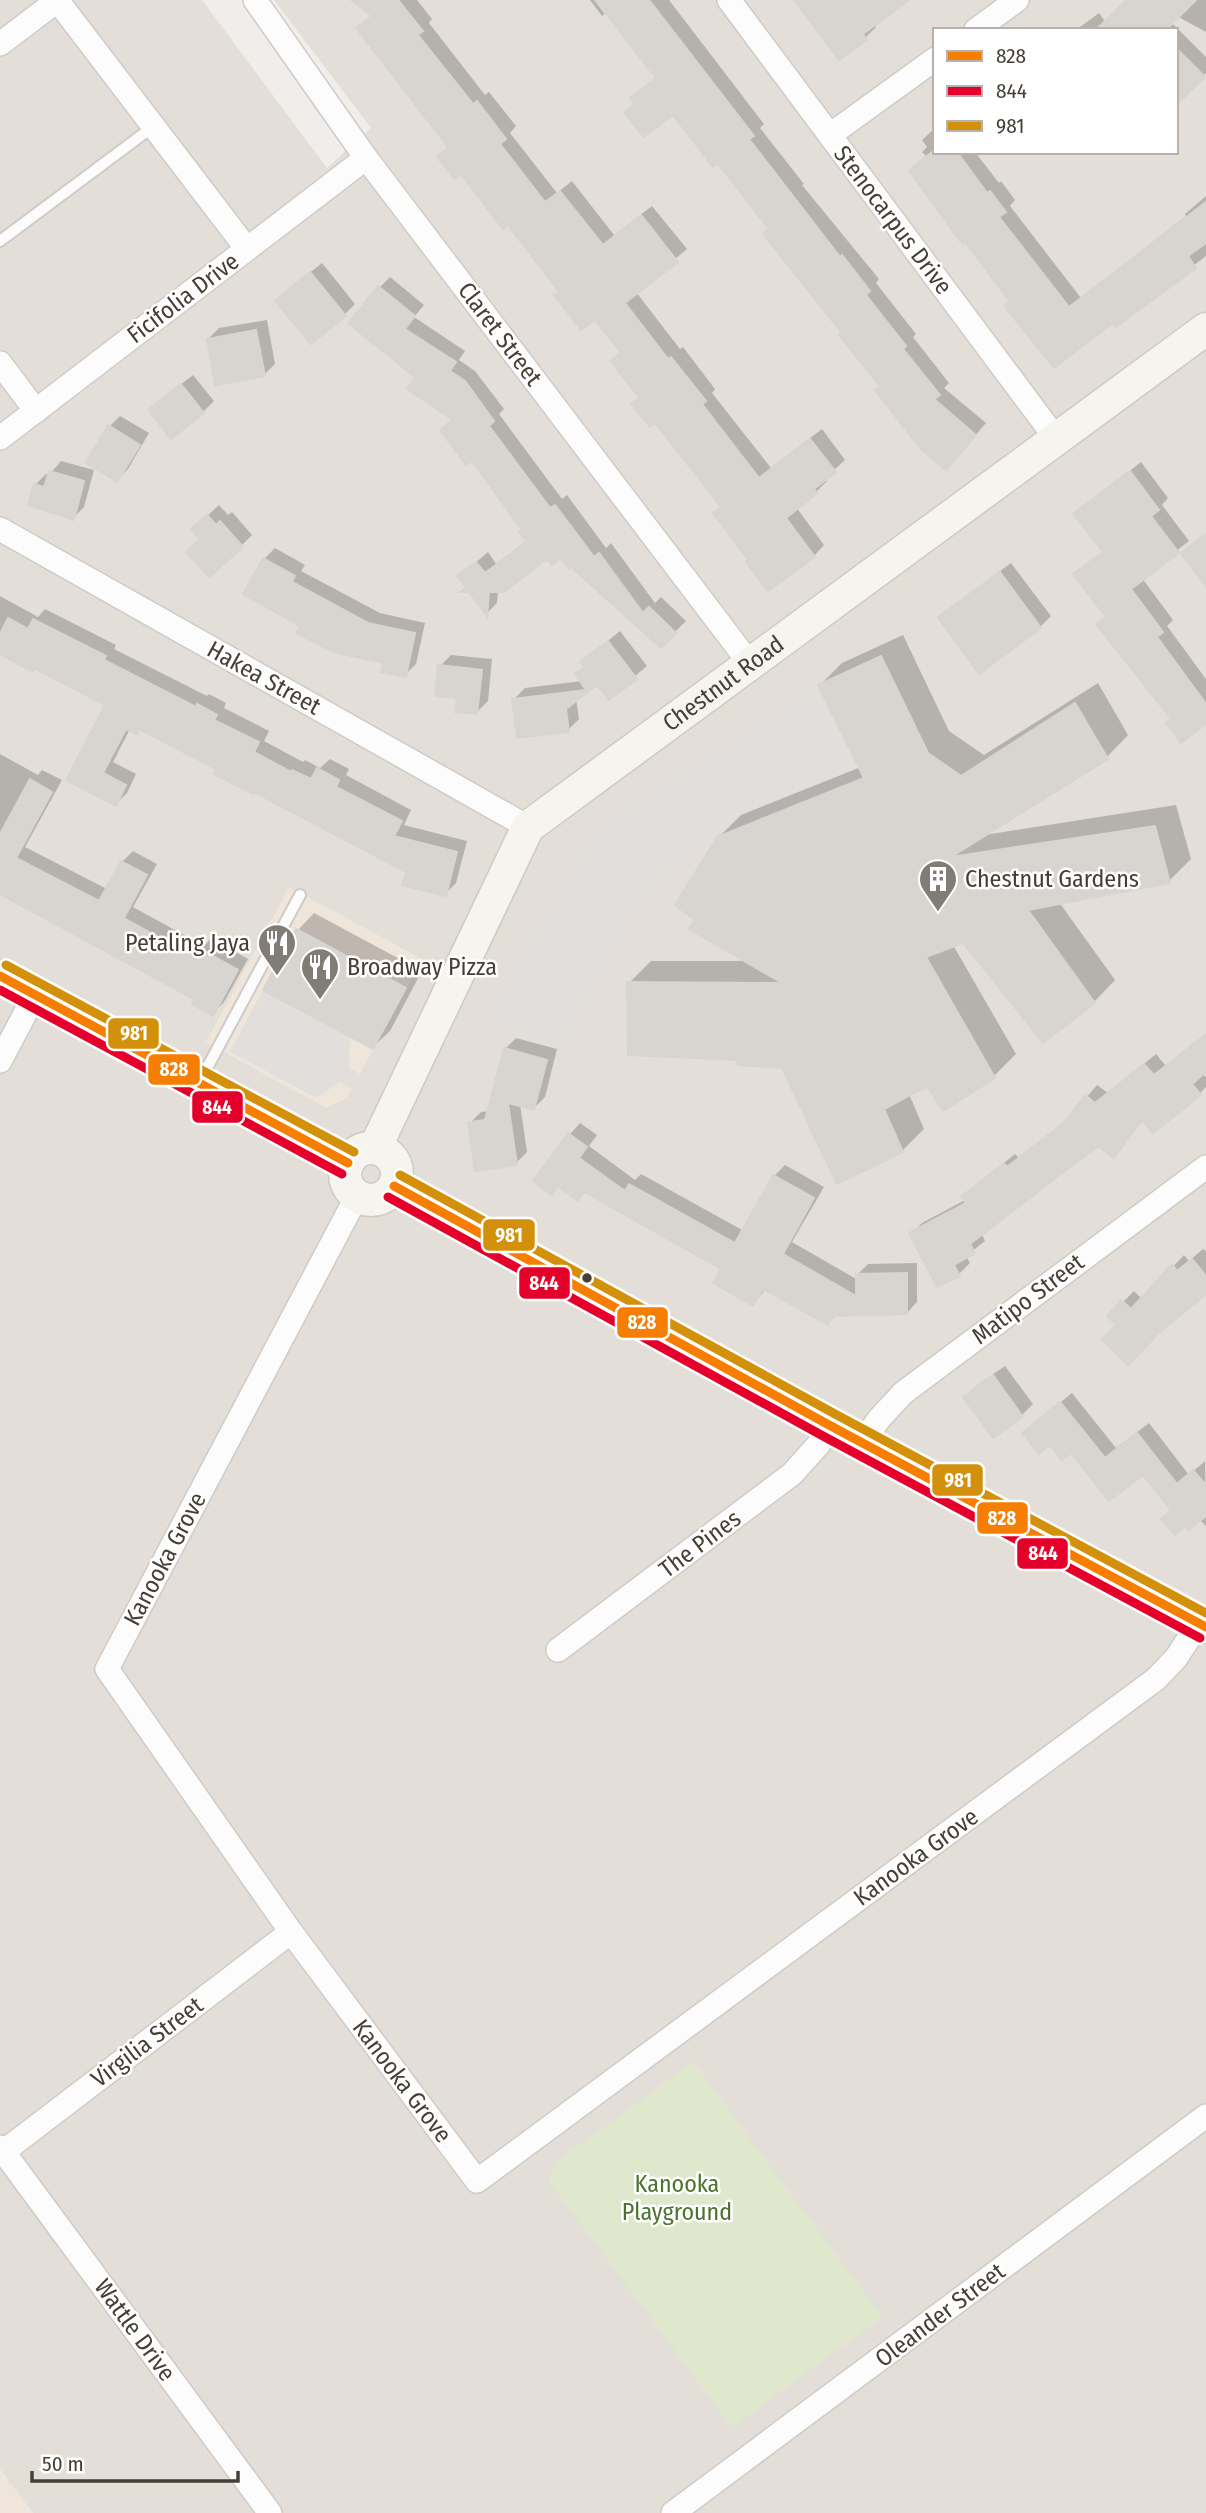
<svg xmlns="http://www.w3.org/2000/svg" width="1206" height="2513" viewBox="0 0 1206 2513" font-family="'Fira Sans Condensed',sans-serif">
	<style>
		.residential { fill: #e3dfd8; fill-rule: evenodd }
		.commercial { fill: #efe5db }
		.park { fill: #dfe8cc }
		.parking { fill: #e1dedb }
		.shadow { fill: #0003 }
		.building { fill: #d8d5d1; stroke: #d8d4d0; stroke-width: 2 }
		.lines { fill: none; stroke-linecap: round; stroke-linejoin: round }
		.lane-casing { stroke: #cecbc8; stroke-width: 14 }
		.street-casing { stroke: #cecbc8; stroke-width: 26 }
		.secondary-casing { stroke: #cecac1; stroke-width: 35 }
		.lane { stroke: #fdfcfc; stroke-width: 10 }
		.street { stroke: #fdfcfc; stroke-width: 23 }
		.secondary { stroke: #f6f4ef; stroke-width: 32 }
		.bus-1-casing { stroke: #fff; stroke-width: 14 }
		.bus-2-casing { stroke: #fff; stroke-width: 14 }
		.bus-3-casing { stroke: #fff; stroke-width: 14 }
		.bus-1 { stroke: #f67f03; stroke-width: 9 }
		.bus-2 { stroke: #e4002b; stroke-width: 9 }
		.bus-3 { stroke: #d3910b; stroke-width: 9 }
		.bus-dot { fill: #453f37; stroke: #fff; stroke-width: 2.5 }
		.labels { text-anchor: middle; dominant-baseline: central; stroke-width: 5; stroke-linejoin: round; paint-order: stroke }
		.street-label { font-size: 24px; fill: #453f37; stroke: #fff }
		.poi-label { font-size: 24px; fill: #453f37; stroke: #fff; text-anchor: start }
		.park-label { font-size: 24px; fill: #4d722f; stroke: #fff }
		.line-badge { stroke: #fff; stroke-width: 2.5 }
		.badge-label { font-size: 19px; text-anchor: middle; font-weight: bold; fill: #fff }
	</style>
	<rect width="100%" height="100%" fill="#f0edea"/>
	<path class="residential" d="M0,0H202L327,168L371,128L274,0H1206V2513H31L0,2472ZM935,30H1176V152H935Z"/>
	<path class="commercial" d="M289,887L422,959L347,1098L326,1108L206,1042Z
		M0,2469L33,2513H0Z"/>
	<path class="park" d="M693,2062L882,2317L732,2427L550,2183L553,2170L558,2161Z"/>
	<path class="parking" d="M818,685L864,778L730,831L652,883L557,1052L486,1014L601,823Z
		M263,990L350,1037L349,1068L360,1074L352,1089L339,1082L317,1098L230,1052Z"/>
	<path class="shadow" d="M354,0H417L432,19L429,23L485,95L489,92L516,126L510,133L557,193L572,181L614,235L652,206L687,249L636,292L680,349L683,347L715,389L712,393L771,468L822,429L845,460L825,478L827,481L816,492L796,507L824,545L814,556L750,560L722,506L655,421L641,397L613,361L622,352L595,317L561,291L358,28L373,14Z
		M590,0H669L764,124L760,128L804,184L802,185L879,279L876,283L916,334L913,337L949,383L944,388L986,423L957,457L882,386L771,228L718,161L673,113L636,103L632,98L658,76L607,12L602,16Z
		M796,0H906L874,24L876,27L865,38Z
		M1128,0H1149L1206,57V73L1176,103V30H1076L1099,13L1106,23Z
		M1167,0H1206V32L1162,8Z
		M935,128V152H975L999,183L1001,181L1015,200L1010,206L1081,298L1186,216L1185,214L1206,196V256L1117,325L1114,321L1012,301L911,170L926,156L922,152L927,147L922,140Z
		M322,263L355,304L345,314L288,290Z
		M390,277L424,305L414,317L465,351L459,360L475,371L504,409L499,414L562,499L567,495L606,548L611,543L655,603L661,597L686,621L661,646L561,556L548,557L498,590L497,603L487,613L460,576L488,552L496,564L528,540L524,529L472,458L442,430L454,419L418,376L379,288Z
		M267,320L275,364L264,375L208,339L219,328Z
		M193,375L214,401L203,412L161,400Z
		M120,416L149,433L128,469L117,480L109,427Z
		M61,461L94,470L84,507L73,518L35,485L46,474L49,475Z
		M1141,462L1168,498L1162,505L1189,541L1142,578L1173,620L1167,626L1206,679V722L1173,719L1098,624L1107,616L1076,574L1104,551L1076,514Z
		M219,505L228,515L232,512L252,535L241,546L205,518Z
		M275,548L305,565L301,571L380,613L425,623L416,664L405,675L385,662L302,626L245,594L264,559Z
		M1011,563L1051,616L1040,627L940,618L951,607Z
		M0,596L38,617L45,609L116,645L114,649L207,696L209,694L226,703L224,708L269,731L264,741L303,762L305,760L320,768L330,759L349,769L346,775L411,810L404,825L467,841L456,883L445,894L408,871L141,728L137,732L130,729L113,762L136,774L127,793L116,804L68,779L107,705L35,667L0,652Z
		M620,631L647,666L610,697L598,682L576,699L579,719L568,730L514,699L525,688L582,681L585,666L582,662Z
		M903,635L949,731L984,755L1098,683L1128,735L1107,757L984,835L1176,805L1191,859L1169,881L1059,902L1115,980L1094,1002L964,941L953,945L1016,1054L994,1076L943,1109L927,1083L909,1094L924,1129L902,1151L838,1182L783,1067L739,1058L629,983L651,961H748L698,920L718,838L741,815L861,767L820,685L842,663Z
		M451,655L492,659L488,701L477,712L440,666Z
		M0,754L38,775L42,770L62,780L25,847L107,889L122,862L133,851L157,864L133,907L204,946L211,938L248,959L224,1002L213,1013L196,999L0,892Z
		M314,913L422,971L390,1031L373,1047L265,989L298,930Z
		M1206,1034V1070L1202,1073L1206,1077V1087L1200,1093L1144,1119L1114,1156L1098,1144L981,1233L985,1241L966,1256L970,1263L959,1274L911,1234L922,1223L965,1200L974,1187L1015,1154L1019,1158L1071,1116L1097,1085L1108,1093L1156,1054L1166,1066Z
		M516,1038L557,1049L545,1097L534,1108L520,1104L527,1152L516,1163L470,1123L481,1112L489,1111L505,1049Z
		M580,1123L597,1135L589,1146L635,1180L641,1174L744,1231L774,1176L785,1165L824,1187L792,1242L858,1280L857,1275L868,1264L917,1263V1302L907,1313L837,1314L828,1323L766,1289L753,1304L723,1268L585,1191L559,1185L551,1193L570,1134Z
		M1203,1249L1206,1251V1292L1118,1325L1109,1316L1134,1291L1142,1299L1184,1255L1189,1261Z
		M1005,1366L1033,1404L1022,1415L993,1436L965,1397L976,1386Z
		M1072,1393L1116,1448L1149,1423L1189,1475L1205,1461L1206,1526L1199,1519L1173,1509L1143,1473L1072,1450L1036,1422Z"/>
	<path class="building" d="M351,0H398L423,31L418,35L473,104L477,101L506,139L500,144L545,202L560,191L603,245L641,215L678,262L625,303L668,359L671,357L706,401L702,404L759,478L810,439L836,472L814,489L817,493L786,518L815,557L768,591L746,562L748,560L713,513L721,507L655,423L650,427L631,404L639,398L611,361L621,353L595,320L581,330L554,295L559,292L508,225L503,229L461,174L454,179L437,157L448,147L356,28L372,16Z
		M595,0H649L754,136L749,139L840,257L842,255L870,291L866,295L906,346L903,349L940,395L934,399L976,435L946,470L920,448L875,390L880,386L839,335L842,333L763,234L769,229L718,164L713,167L673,115L644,137L624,112L635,104L630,98L656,78Z
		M794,0H909L863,34L867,40L839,60Z
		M1126,0H1196L1166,30H1096Z
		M1176,48L1205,77L1176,105Z
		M932,152H957L987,193L990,191L1006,212L999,217L1069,307L1206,202V243L1188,256L1196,268L1116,327L1113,323L1054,368L1004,306L1010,302L965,242L963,244L953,232L909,170Z
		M310,272L346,316L311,344L275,301Z
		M378,286L415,316L405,329L456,362L450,371L465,381L494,421L489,426L550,508L555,505L594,557L599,553L643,613L649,607L676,633L661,648L571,567L569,569L561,558L552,565L547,559L504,592H489L487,616L469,592H460L466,587L457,576L476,562L485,573L527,542L519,532L522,530L472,461L466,465L440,430L453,420L407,389L415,377L348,323Z
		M256,330L265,376L215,385L207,339Z
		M181,384L204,413L171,439L148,410Z
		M108,425L140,445L117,482L86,463Z
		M49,471L84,481L74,520L28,505L34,484L44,487Z
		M1130,471L1159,510L1151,516L1179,553L1131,589L1163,632L1157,637L1206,704V724L1181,743L1166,723L1171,719L1096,624L1106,617L1073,574L1103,552L1073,514Z
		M207,515L216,525L220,521L243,547L209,577L186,552L200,539L191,529Z
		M1206,534V587L1181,553Z
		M263,558L295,576L292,582L368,623L415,633L406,677L381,672L383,663L333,652L296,633L300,626L243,594Z
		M1000,572L1041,628L979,674L938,617Z
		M8,618L28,629L33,619L106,656L104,660L196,707L197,704L217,715L214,720L259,742L254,752L291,772L292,770L311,779L317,768L339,780L336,787L402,821L394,836L457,852L446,896L402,885L406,872L254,792L253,794L214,774L216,769L139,729L137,734L126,729L103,773L126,785L116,806L66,780L105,705L34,668L33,672L0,654V634Z
		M608,641L637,679L609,700L597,685L566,709L569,732L517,738L512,699L586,690L575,674L584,667L580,662Z
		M881,656L928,753L961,776L1075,703L1108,759L951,857L1155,826L1170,883L1028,910L1095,1003L1043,1043L963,943L926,957L995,1078L943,1111L927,1086L884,1109L903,1152L837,1184L782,1068L738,1065L737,1060L628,1055L627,982L782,983L689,929L695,920L675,905L717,837L864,778L818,685Z
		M438,665L482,670L477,714L455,712L457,698L435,696Z
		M30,779L52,792L16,858L99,901L121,861L147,875L124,918L194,957L199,948L238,970L213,1016L192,1004L194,999L0,894V834Z
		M296,929L406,988L373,1049L263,990Z
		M1206,1034V1072L1192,1084L1201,1095L1153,1133L1142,1120L1114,1158L1098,1146L970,1244L975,1253L954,1265L960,1276L937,1287L909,1233L966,1203L961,1197L1004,1163L1007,1167L1066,1121L1085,1095L1095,1103L1144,1064L1154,1075Z
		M504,1048L547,1060L534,1110L508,1103L517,1165L475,1171L468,1122L485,1120Z
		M568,1133L587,1147L579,1158L625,1191L629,1184L735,1243L773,1175L814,1198L783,1254L856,1296V1274L907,1273V1314L833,1316L828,1325L763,1289L753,1306L713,1283L721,1269L584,1192L578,1201L558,1186L552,1195L533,1181Z
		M1192,1259L1206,1276V1294L1159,1333L1128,1365L1102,1339L1116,1325L1107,1316L1121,1300L1131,1309L1172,1264L1177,1271Z
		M993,1375L1023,1417L993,1438L963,1397Z
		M1060,1402L1105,1458L1137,1433L1177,1484L1193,1470L1206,1485V1516L1189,1530L1185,1526L1175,1535L1161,1519L1171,1510L1143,1475L1109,1501L1071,1453L1062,1460L1050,1445L1039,1454L1022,1433Z"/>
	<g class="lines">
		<defs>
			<path id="lane" d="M0,241L154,126
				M200,1081L300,895"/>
			<path id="street" d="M57,0L247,249
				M255,0L366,158L751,665
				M729,0L1057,440
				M976,30L1017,0
				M0,44L58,0
				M830,135L935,59
				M0,363L36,411
				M0,438L366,158
				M0,529L528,827
				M0,1061L35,995
				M357,1196L107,1669L291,1932L477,2181L1156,1679L1176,1658L1199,1623
				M862,1443L879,1419L903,1393L1206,1167
				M558,1650L792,1474L819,1444L829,1425
				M0,2147L270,2513
				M3,2152L291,1932
				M673,2513L1206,2116"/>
			<g id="secondary">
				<path d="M0,976L348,1163"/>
				<path id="s1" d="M375,1148L528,827L1206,329"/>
				<circle cx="371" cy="1174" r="26"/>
				<path d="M394,1186L829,1425L1206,1627"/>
			</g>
		</defs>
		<use href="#lane" class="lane-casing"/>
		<use href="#street" class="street-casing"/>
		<use href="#secondary" class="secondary-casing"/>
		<use href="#lane" class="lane"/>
		<use href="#street" class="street"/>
		<use href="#secondary" class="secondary"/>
		<defs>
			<path id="bus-1" d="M0,976L348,1163
				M394,1186L829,1425L1206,1627"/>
			<path id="bus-2" d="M0,990L342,1174
				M388,1197L823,1436L1200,1638"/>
			<path id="bus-3" d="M6,965L354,1152
				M400,1175L835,1414L1206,1613"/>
		</defs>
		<use href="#bus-1" class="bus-1-casing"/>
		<use href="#bus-2" class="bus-2-casing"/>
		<use href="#bus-3" class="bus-3-casing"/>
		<use href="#bus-1" class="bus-1"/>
		<use href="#bus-2" class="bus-2"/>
		<use href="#bus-3" class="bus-3"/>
	</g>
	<defs>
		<symbol id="building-pin" viewBox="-11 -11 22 30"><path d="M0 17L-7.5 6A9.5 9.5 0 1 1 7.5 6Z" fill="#817c76" stroke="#fff"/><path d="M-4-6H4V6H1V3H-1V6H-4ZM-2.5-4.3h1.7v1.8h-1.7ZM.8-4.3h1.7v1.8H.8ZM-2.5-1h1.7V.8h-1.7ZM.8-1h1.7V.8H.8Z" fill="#fff"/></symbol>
		<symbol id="restaurant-pin" viewBox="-11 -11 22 30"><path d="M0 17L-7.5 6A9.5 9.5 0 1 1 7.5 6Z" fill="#817c76" stroke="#fff"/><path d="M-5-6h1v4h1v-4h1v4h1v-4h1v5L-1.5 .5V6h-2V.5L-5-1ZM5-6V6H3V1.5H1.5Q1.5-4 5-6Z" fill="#fff"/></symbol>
	</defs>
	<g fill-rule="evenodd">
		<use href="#building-pin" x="916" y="857" width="44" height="60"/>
		<use href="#restaurant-pin" x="255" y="921" width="44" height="60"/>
		<use href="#restaurant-pin" x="298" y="945" width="44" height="60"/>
	</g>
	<circle class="bus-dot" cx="587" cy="1278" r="6"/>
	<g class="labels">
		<g class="street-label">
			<text transform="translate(893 220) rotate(53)">Stenocarpus Drive</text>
			<text transform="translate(183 298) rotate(-37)">Ficifolia Drive</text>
			<text transform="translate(500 334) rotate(53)">Claret Street</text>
			<text transform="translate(264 678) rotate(29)">Hakea Street</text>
			<text stroke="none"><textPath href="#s1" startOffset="598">Chestnut Road</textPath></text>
			<text transform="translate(1028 1299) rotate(-37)">Matipo Street</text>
			<text transform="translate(700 1544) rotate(-37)">The Pines</text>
			<text transform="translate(165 1559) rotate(-62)">Kanooka Grove</text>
			<text transform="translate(916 1857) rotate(-36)">Kanooka Grove</text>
			<text transform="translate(147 2042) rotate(-37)">Virgilia Street</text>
			<text transform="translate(402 2081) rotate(53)">Kanooka Grove</text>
			<text transform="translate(940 2315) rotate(-37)">Oleander Street</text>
			<text transform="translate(135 2330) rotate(54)">Wattle Drive</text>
		</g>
		<g class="poi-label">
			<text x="965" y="879">Chestnut Gardens</text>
			<text x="250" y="943" text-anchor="end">Petaling Jaya</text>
			<text x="347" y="967">Broadway Pizza</text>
		</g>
		<g class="park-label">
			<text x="677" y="2184">Kanooka<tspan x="677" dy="28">Playground</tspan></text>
		</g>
	</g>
	<g class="line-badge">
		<rect x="107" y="1017" width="53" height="33" rx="7" fill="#d3910b"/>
		<rect x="147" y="1053" width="54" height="33" rx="7" fill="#f67f03"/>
		<rect x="191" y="1090" width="53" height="34" rx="7" fill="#e4002b"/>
		<rect x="482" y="1218" width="54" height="34" rx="7" fill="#d3910b"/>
		<rect x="518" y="1266" width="53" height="34" rx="7" fill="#e4002b"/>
		<rect x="616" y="1306" width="53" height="33" rx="7" fill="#f67f03"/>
		<rect x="931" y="1463" width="53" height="34" rx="7" fill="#d3910b"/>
		<rect x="976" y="1501" width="53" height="34" rx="7" fill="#f67f03"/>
		<rect x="1016" y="1537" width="53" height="33" rx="7" fill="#e4002b"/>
	</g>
	<g class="badge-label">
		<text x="134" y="1040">981</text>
		<text x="174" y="1076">828</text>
		<text x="217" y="1114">844</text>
		<text x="509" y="1242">981</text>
		<text x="544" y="1290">844</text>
		<text x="642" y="1329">828</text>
		<text x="958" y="1487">981</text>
		<text x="1002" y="1525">828</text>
		<text x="1043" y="1560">844</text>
	</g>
	<rect x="933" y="28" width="245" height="126" fill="#ffffff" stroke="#b5b2af" stroke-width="2"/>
	<rect x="947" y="51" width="35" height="10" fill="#f67f03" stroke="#b5b2af" stroke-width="2"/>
	<text x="996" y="63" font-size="21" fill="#453f37">828</text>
	<rect x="947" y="86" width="35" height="10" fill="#e4002b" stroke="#b5b2af" stroke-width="2"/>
	<text x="996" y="98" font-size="21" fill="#453f37">844</text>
	<rect x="947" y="121" width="35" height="10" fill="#d3910b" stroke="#b5b2af" stroke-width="2"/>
	<text x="996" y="133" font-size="21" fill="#453f37">981</text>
	<path d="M32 2471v10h206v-10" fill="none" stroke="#453f37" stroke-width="3.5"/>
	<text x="42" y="2471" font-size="21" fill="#453f37" stroke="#ffffff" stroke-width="5" paint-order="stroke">50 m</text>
</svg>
